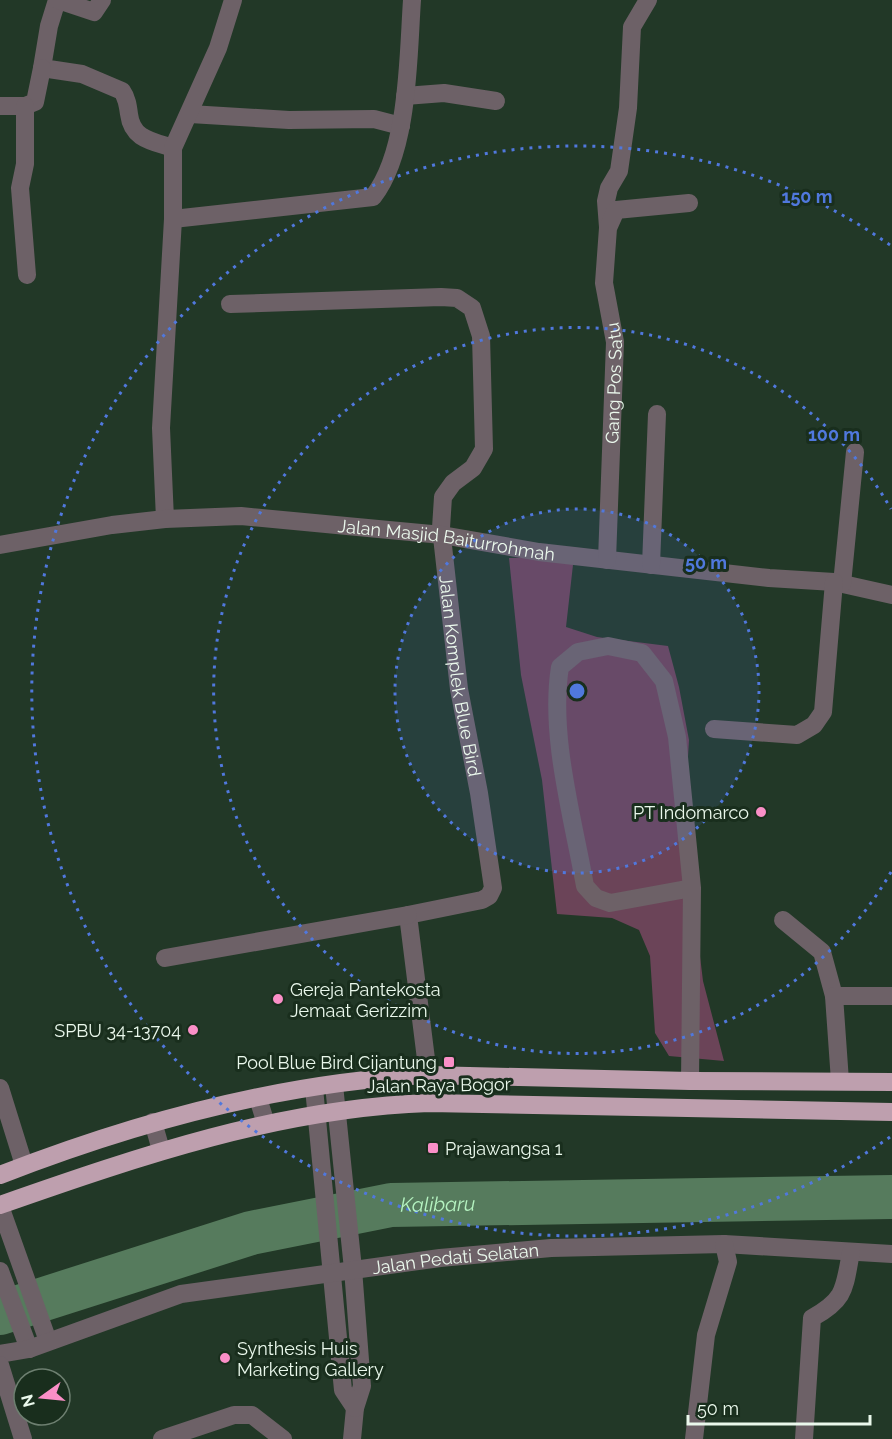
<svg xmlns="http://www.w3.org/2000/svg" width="892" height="1439" viewBox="0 0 892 1439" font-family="Raleway,sans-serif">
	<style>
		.green { fill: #6b4458 }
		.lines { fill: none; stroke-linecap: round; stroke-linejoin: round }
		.river { stroke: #567b5d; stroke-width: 44 }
		.minor { stroke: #6d6167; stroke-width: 18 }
		.highway { stroke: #be9fae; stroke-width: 18 }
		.ring { fill: none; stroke: #5078dd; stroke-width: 3; stroke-dasharray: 3 6 }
		.poi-dot { fill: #fa8fc7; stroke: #192e1d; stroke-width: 2 }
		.labels { text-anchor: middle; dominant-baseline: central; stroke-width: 6; stroke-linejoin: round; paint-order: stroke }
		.street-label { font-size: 18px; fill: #eaf8ec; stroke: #192e1d }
		.poi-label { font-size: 18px; fill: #eaf8ec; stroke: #192e1d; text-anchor: end }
		.water-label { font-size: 20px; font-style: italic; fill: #b5f3c1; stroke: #192e1d }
		.centre { fill: #5078dd; stroke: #192e1d; stroke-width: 3 }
		.ring-label { font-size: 18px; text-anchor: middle; font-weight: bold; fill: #5078dd; stroke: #192e1d; stroke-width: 6; stroke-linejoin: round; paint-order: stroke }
	</style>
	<rect width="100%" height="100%" fill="#223827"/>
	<path class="green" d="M574,556L566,627L597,637L668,646L679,687L689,740L684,824L703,981L724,1061L669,1056L655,1033L650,956L639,930L612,918L557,914L542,780L521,675L509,558Z"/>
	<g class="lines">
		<path class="river" id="s1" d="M0,1313L251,1233L391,1205L892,1197"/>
		<g class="minor">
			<path d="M57,0L49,26L42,68L82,74L122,91C127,98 128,106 129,114C132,139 151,141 173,148"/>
			<path d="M58,0L94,12L102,0"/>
			<path d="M405,96L444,93L496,101"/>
			<path d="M0,106H25L35,102L42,68"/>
			<path d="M25,106V164L20,188L27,275"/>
			<path d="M190,114L289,120L374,119L401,126"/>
			<path d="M173,219L373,197C409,151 408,57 412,0"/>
			<path d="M608,227L606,201L609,188L619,171L628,108L632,27L648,0"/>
			<path id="s2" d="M230,304L441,297L457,298L472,308L481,336L484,449L473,468L453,483L443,497L441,528L459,689L479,793L493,888L489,896L482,900L408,915L428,1075"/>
			<path d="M165,519L161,428L173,219V148L218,48L233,0"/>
			<path id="s3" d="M0,545L112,525L165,519L241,516L442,535L539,552L769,578L834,582L892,595"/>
			<path id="s4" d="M607,560L615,342L604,283L608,228L616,210L689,203"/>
			<path d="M651,565L657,414"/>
			<path d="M842,584L855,452"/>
			<path d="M714,729L797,735L814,725L823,712L834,582"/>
			<path d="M783,920L822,952L834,996"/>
			<path d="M165,958L408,915"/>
			<path d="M690,1081L692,888L677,737L664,681L642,653L608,646L578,652L560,667C549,735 573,818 585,886L596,898L610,903L692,888"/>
			<path d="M840,1081L834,996H892"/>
			<path d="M334,1085L353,1269L362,1386L355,1408L352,1439"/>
			<path d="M0,1088L24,1165"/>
			<path d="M314,1088L343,1390L355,1408"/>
			<path d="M258,1098L266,1124"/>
			<path d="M153,1122L161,1150"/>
			<path d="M0,1206L48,1341"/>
			<path d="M0,1271L29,1349"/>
			<path id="s5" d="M0,1354L29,1349L181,1294L440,1258L551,1248L724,1244L892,1254"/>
			<path d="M0,1365L23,1439"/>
			<path d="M162,1439L234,1415H252L283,1439"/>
			<path d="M694,1439L706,1335L728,1262L724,1244"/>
			<path d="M804,1439L812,1318C846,1299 844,1289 851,1252"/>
		</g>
		<path class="highway" d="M0,1175C136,1122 282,1082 428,1075L690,1081L892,1082
			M0,1205C140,1156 280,1108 429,1103L892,1112"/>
	</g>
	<circle cx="577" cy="691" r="182" fill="#5078dd" fill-opacity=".12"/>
	<g class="ring">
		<circle cx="577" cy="691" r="182"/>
		<path d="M891 872A363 363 0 1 1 891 509"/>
		<path d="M890 1137A545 545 0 1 1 890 245"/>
	</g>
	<g class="poi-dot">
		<circle cx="761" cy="812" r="6"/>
		<circle cx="278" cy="999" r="6"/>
		<circle cx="193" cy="1030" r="6"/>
		<rect x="443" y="1056" width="12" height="12" rx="3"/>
		<rect x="427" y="1142" width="12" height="12" rx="3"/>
		<circle cx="225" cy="1358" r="6"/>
	</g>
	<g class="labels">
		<g class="street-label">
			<text stroke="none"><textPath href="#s4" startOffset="177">Gang Pos Satu</textPath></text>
			<text stroke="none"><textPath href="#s3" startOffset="450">Jalan Masjid Baiturrohmah</textPath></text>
			<text stroke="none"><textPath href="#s2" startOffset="632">Jalan Komplek Blue Bird</textPath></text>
			<text transform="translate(439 1085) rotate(-1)">Jalan Raya Bogor</text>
			<text stroke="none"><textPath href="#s5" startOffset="468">Jalan Pedati Selatan</textPath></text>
		</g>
		<g class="poi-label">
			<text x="749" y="812">PT Indomarco</text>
			<text x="290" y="989" text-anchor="start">Gereja Pantekosta<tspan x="290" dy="21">Jemaat Gerizzim</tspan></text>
			<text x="181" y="1030">SPBU 34-13704</text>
			<text x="437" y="1062">Pool Blue Bird Cijantung</text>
			<text x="445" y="1148" text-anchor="start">Prajawangsa 1</text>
			<text x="237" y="1348" text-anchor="start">Synthesis Huis<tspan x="237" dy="21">Marketing Gallery</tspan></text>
		</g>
		<g class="water-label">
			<text stroke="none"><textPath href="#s1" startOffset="453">Kalibaru</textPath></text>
		</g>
	</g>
	<circle cx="577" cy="691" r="9" class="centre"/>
	<g class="ring-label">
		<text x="807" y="203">150 m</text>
		<text x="834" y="441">100 m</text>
		<text x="706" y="569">50 m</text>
	</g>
	<g transform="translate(42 1397) rotate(255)"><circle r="28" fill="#192e1d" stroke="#6d7f70" stroke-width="1.5"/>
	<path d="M0-4.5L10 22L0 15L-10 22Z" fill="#fa8fc7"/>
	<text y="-9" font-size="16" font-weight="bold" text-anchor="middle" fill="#eaf8ec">N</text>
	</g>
	<path d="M688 1415v9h182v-9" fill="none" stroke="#eaf8ec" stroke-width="3"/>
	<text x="697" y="1415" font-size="18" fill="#eaf8ec" stroke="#192e1d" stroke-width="4.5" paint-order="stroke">50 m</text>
</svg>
